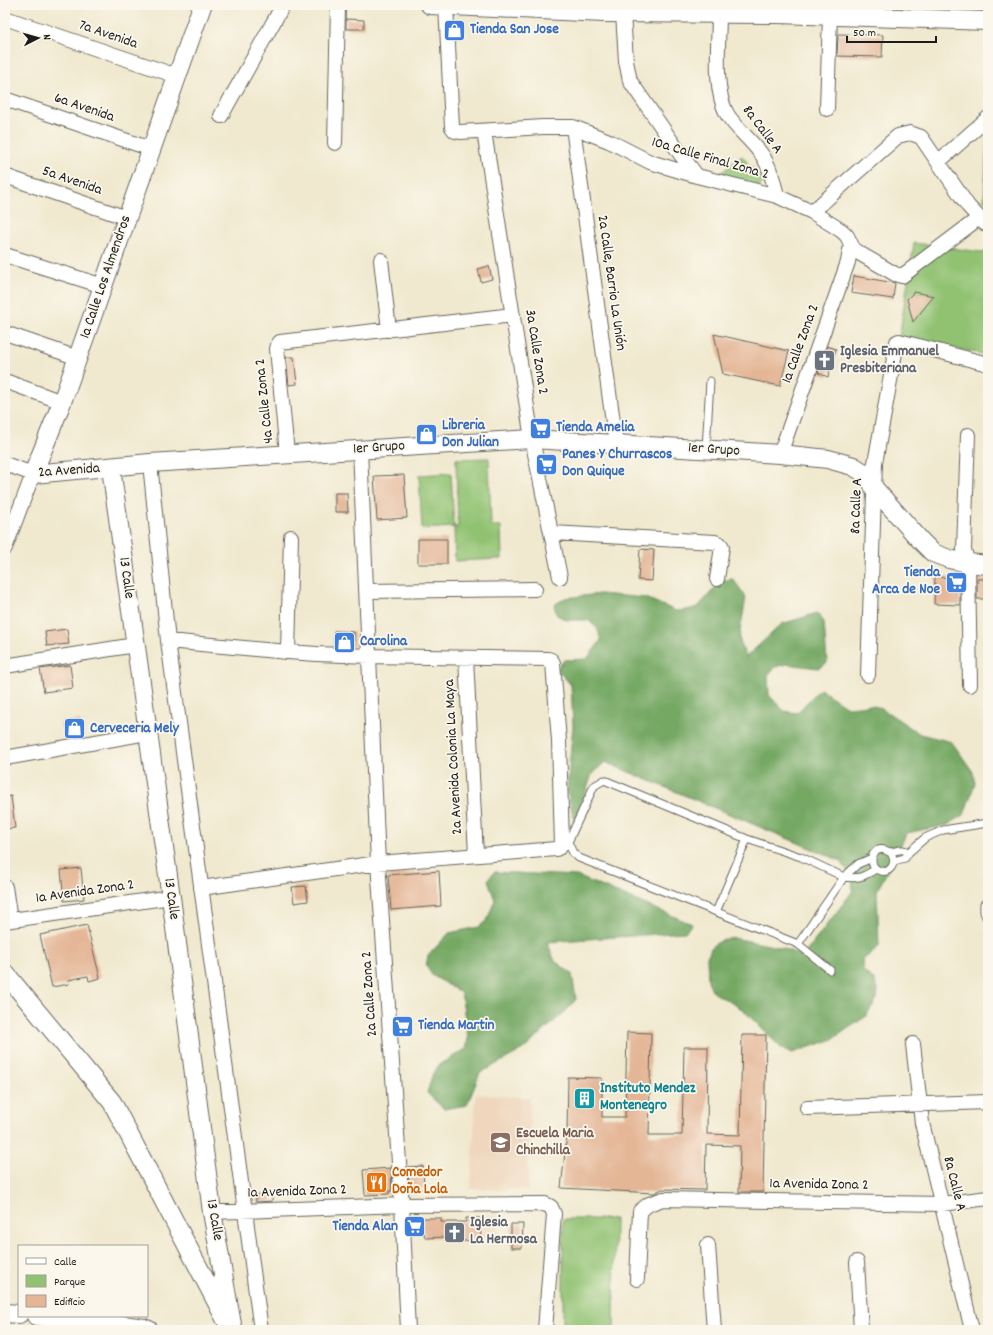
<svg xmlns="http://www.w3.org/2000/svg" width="993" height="1335" viewBox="0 0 993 1335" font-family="Dekko,sans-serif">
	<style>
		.built { fill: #efd6bc }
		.green { fill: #91c272; stroke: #566f47 }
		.forest { fill: #74a864; stroke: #486240 }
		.building { fill: #e4b696 }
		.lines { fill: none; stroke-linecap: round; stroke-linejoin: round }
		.service-casing { stroke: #66645b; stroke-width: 9 }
		.minor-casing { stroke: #66645b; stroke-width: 16 }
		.tertiary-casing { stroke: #66645b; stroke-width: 20 }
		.service { stroke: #fff; stroke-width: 7 }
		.minor { stroke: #fff; stroke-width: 14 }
		.tertiary { stroke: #fff; stroke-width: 18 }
		.labels { text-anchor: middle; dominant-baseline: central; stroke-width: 3.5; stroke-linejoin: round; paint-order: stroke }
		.shop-label { font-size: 15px; font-weight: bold; fill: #366cbe; stroke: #fbf7ec; text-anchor: start }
		.street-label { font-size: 15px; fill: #1c1c1c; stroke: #fbf7ec }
		.worship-label { font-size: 15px; font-weight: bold; fill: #5b616d; stroke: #fbf7ec; text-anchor: start }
		.culture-label { font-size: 15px; font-weight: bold; fill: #0d838f; stroke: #fbf7ec; text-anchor: start }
		.education-label { font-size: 15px; font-weight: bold; fill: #785e54; stroke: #fbf7ec; text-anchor: start }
		.food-label { font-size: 15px; font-weight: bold; fill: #c56008; stroke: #fbf7ec; text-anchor: start }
	</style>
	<rect width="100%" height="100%" fill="#fbf7ec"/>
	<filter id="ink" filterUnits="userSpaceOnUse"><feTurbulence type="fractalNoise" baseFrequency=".025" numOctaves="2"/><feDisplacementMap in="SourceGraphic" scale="8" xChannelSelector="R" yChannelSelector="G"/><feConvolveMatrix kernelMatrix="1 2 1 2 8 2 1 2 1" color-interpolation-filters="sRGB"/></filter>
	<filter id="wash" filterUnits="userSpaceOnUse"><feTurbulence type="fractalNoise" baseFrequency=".012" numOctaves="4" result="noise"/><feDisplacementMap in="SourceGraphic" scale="16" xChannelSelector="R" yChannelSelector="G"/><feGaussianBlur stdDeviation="0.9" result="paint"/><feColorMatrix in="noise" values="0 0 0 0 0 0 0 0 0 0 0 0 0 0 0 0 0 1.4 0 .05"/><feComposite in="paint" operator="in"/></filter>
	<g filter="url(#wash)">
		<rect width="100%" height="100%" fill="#f0e9cf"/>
		<path class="built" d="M476,1094L530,1098L528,1190L471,1189Z
			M498,1215L499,1241H483V1216Z"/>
		<path class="green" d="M988,121V201H984Z
			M742,156L764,182L757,188L722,179L721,173Z
			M914,243L988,253V355L899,338Z
			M489,458L491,526H501L502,559L455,561L454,527L422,529L419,475L451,473L454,527H458L456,459Z
			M563,1219H615L614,1330H563Z"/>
		<path class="forest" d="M733,579L746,597L739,638L746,657L782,624L817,613L824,622L827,663L818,668L786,664L775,667L768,675L769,695L784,711L797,713L820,689L847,707L870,705L881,708L920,734L952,742L973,772L975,783L964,815L947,825L907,833L877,891L879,946L863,960V971L874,980L878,989L877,999L865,1017L831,1040L792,1053L780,1047L742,1009L713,992L708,981L707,957L712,946L722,940L734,938L783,948L803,956L852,892L853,880L841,861L605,762L592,774L575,824L567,790L573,725L571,685L557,669L564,660L587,659L601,640L597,628L588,620H567L557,615L554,605L565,598L600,594L646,598L676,611L687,610L698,607L722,580Z
			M494,872L577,876L692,924L685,932L547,942L555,961L572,974L576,999L569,1008L524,1049L480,1073L467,1105L444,1109L427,1093L433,1073L440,1064L466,1049L468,1038L461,993L432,975L426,966L428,956L449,933L479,927L487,920L495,900L488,880Z"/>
		<g id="blocks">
			<path class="building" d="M949,5H988V10L949,9Z
				M346,19L364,20V29H346Z
				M838,34L883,35L882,57L837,56Z
				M489,266L492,279L481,282L478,269Z
				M854,276L895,283L893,299L851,293Z
				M914,292L934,296L913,322L907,299Z
				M714,334L789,351L780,386L723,374Z
				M827,346L836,349L828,377L818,373Z
				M286,357H294L297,384L289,385Z
				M538,421H547V429H539Z
				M544,456H554V472H547Z
				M404,475L407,518L377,520L374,476Z
				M335,493H347L348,512H335Z
				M418,539H447V564H418Z
				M640,549L654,550L652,581L638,580Z
				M935,577L960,578V605L934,604Z
				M977,579H988V599H977Z
				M67,629L69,644L47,646L45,632Z
				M334,631L354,632V647L334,646Z
				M70,665L73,688L44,692L40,669Z
				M80,720L83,735L69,737L66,722Z
				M11,796L15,828L5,829V797Z
				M81,868L84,899L64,901L61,870Z
				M439,871L441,906L391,910L388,875Z
				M306,886L308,901L294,903L292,887Z
				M87,925L100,978L89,981L88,976L68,980L69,984L52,987L40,935Z
				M409,1019L410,1031L398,1032V1020Z
				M627,1032L651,1033L649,1135H682L684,1047H708L707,1134L740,1135L742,1035H766L763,1192H739L740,1146L706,1145L705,1190L662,1189L654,1193L561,1188L567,1134L568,1077L602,1078V1117H625Z
				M423,1166L424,1189L409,1190L408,1167Z
				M391,1168L392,1191H389V1194L365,1195L363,1170Z
				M256,1195H272V1201L256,1202Z
				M411,1218H441V1222H466V1218H480L481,1240L447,1242V1237L425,1238L424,1233L412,1232Z
				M511,1224H523L522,1248H511Z"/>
		</g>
	</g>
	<g filter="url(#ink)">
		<use href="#blocks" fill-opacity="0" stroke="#66645b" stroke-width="1"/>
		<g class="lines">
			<defs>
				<path id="service" d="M706,449L710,381
					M890,852C898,861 891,876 878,870C870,866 870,854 878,850C884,848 886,851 890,852C893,852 897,850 900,850C903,849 906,851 909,852
					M894,861L905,858L909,852L925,838L943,830L988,823
					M988,901L984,904C984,910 983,915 988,919
					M716,912L747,839
					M798,944L844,877C859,879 863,877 876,869
					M830,970L798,944L579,858L573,853L568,842L594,786L604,780L747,839L801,857L844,877L858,864L872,858"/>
				<path id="minor" d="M446,5L452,127L455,131L460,132L543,127H573L609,141L650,162L697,176L777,196L812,212L842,231L847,236L851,244L848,262L780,454
					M623,13L626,61L630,81L681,155L697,176
					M719,14C719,42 713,89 727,114C737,130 754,142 764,158C771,170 774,183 777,196
					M5,18L177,76
					M5,99L151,149
					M827,109L830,15
					M221,116L283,5
					M573,127L616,444
					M484,131L532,439L560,577
					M335,143L338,5
					M938,162L988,118
					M5,176L127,218
					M812,212L898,136L910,133L921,137L968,206L984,223L988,225
					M852,249L895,274L902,276L979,218
					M5,255L103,286
					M381,260L389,330
					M5,333L78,358
					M5,381L62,402
					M968,435L964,550L968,563L970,685
					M360,449L378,863L402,1205L408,1330
					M287,454L277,349L278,345L280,342L513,315
					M150,463L168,641L261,1330
					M5,464L33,474L5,548
					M552,533L715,542L720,544L722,547L717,579
					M366,591L535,589
					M168,641L288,652L317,654L370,656L548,659L551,660L553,663L559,741L562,844L560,847L556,849L378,863L201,888
					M288,652L291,537
					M466,658L476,855
					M5,666L135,645
					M868,675L875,463L897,342L899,341L988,364
					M5,758L147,733
					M5,887L10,920
					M5,921L171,897
					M913,1044L922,1123L972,1330
					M807,1108L988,1102
					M212,1212L402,1205L545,1204L551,1207L554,1214L545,1330
					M708,1245L714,1330
					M857,1262L861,1330
					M637,1279L640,1211L649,1204L663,1199L942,1204L988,1198"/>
				<path id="tertiary" d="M430,5L604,13L778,14L988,21
					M202,6L62,402L33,474L150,463L532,439L780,454L828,459L853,466L869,476L874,488L921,541L933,553L949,559L968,563L988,565
					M111,468L171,897L212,1212L233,1330
					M5,973L112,1102L226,1320
					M5,1313L19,1314
					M36,1316L123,1325L144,1328L149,1330"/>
			</defs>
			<use href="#service" class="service-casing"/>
			<use href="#minor" class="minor-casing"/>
			<use href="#tertiary" class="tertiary-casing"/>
			<use href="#service" class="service"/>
			<use href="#minor" class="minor"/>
			<use href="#tertiary" class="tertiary"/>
		</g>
	</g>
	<defs>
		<symbol id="shop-square" viewBox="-11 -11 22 22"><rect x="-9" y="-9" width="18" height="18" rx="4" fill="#3f7fe0" stroke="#fbf7ec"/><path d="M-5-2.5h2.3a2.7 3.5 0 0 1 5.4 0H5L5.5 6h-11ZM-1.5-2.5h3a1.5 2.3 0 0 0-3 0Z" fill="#fff"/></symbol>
		<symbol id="church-square" viewBox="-11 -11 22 22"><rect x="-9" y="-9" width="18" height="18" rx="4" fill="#6b7280" stroke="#fbf7ec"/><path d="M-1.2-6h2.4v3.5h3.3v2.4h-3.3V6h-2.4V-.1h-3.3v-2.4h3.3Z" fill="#fff"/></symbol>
		<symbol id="supermarket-square" viewBox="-11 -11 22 22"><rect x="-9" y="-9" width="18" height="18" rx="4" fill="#3f7fe0" stroke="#fbf7ec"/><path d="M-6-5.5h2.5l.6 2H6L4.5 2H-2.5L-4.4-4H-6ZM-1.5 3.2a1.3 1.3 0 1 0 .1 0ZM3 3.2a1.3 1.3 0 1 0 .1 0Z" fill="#fff"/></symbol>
		<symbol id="building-square" viewBox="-11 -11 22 22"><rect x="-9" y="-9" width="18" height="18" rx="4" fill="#0f9aa8" stroke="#fbf7ec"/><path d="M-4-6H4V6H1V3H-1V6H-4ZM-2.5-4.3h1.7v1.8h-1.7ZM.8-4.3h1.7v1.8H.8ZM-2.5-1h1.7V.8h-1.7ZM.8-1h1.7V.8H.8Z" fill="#fff"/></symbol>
		<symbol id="school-square" viewBox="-11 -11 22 22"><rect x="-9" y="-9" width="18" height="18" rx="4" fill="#8d6e63" stroke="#fbf7ec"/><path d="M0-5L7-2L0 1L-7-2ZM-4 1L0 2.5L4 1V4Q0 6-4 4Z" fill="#fff"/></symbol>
		<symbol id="restaurant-square" viewBox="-11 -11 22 22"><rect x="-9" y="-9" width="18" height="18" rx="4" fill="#e8710a" stroke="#fbf7ec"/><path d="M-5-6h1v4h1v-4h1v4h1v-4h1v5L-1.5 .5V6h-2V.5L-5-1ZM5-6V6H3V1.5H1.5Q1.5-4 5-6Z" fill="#fff"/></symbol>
	</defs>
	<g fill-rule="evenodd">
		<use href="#shop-square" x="442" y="18" width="25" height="25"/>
		<use href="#church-square" x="812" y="348" width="25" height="25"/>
		<use href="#supermarket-square" x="528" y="416" width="25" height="25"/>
		<use href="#shop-square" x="414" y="422" width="25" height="25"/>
		<use href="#supermarket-square" x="534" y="452" width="25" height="25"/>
		<use href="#supermarket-square" x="944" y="570" width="25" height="25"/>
		<use href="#shop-square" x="332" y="630" width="25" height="25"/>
		<use href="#shop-square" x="62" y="716" width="25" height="25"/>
		<use href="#supermarket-square" x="390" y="1014" width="25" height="25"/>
		<use href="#building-square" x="572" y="1086" width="25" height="25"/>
		<use href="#school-square" x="488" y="1130" width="25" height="25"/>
		<use href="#restaurant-square" x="364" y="1170" width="25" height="25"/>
		<use href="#supermarket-square" x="402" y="1214" width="25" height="25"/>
		<use href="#church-square" x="442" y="1220" width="25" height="25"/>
	</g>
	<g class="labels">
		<g class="shop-label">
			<text x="470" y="30">Tienda San Jose</text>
			<text x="442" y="426">Libreria<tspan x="442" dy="17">Don Julian</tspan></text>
			<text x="556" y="428">Tienda Amelia</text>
			<text x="562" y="455">Panes Y Churrascos<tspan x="562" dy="17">Don Quique</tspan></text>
			<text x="940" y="573" text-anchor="end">Tienda<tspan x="940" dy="17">Arca de Noe</tspan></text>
			<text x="360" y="642">Carolina</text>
			<text x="90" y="729">Cerveceria Mely</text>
			<text x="418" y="1026">Tienda Martin</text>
			<text x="398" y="1227" text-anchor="end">Tienda Alan</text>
		</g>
		<g class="street-label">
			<text transform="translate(108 35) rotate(19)">7a Avenida</text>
			<text transform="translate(84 108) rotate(19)">6a Avenida</text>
			<text transform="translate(762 130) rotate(53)">8a Calle A</text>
			<text transform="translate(710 159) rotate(16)">10a Calle Final Zona 2</text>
			<text transform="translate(72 181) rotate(19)">5a Avenida</text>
			<text transform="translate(106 277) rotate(-71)">1a Calle Los Almendros</text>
			<text transform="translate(611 283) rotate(82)">2a Calle, Barrio La Unión</text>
			<text transform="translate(801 344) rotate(-70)">1a Calle Zona 2</text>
			<text transform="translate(536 352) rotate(81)">3a Calle Zona 2</text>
			<text transform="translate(265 401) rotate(-96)">4a Calle Zona 2</text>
			<text transform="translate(379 448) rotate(-4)">1er Grupo</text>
			<text transform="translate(714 450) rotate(4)">1er Grupo</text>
			<text transform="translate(69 471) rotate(-4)">2a Avenida</text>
			<text transform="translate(857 506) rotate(-88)">8a Calle A</text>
			<text transform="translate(126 578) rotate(82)">13 Calle</text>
			<text transform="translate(454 757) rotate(-93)">2a Avenida Colonia La Maya</text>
			<text transform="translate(85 892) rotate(-8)">1a Avenida Zona 2</text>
			<text transform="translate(171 899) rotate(82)">13 Calle</text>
			<text transform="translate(370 994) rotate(-94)">2a Calle Zona 2</text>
			<text transform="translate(954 1184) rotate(76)">8a Calle A</text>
			<text transform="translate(819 1185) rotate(1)">1a Avenida Zona 2</text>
			<text transform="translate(297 1192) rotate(-2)">1a Avenida Zona 2</text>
			<text transform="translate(214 1220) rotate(80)">13 Calle</text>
		</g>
		<g class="worship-label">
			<text x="840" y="352">Iglesia Emmanuel<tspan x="840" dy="17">Presbiteriana</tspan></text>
			<text x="470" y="1223">Iglesia<tspan x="470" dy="17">La Hermosa</tspan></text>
		</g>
		<g class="culture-label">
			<text x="600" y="1089">Instituto Mendez<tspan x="600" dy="17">Montenegro</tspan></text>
		</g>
		<g class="education-label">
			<text x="516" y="1134">Escuela Maria<tspan x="516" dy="17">Chinchilla</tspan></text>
		</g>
		<g class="food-label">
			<text x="392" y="1173">Comedor<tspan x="392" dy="17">Doña Lola</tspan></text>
		</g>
	</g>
	<rect width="993" height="1335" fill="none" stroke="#fbf7ec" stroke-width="20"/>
	<rect x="18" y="1245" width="130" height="72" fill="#fbf7ec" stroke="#a29f99"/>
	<rect x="26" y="1258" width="20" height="6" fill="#ffffff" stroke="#a29f99"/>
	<text x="54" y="1265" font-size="12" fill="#1c1c1c">Calle</text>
	<rect x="26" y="1275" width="20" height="12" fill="#91c272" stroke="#a29f99"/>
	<text x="54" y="1285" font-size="12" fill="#1c1c1c">Parque</text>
	<rect x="26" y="1295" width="20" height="12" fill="#e4b696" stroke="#a29f99"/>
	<text x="54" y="1305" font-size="12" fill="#1c1c1c">Edificio</text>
	<g transform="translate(38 38) rotate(84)" stroke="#fbf7ec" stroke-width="3" paint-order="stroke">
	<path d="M0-3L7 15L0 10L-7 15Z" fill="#1c1c1c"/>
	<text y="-6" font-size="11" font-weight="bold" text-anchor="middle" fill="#1c1c1c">N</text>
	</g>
	<path d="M847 36v6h89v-6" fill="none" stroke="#1c1c1c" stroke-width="2"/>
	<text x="853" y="36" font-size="12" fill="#1c1c1c" stroke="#fbf7ec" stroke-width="3" paint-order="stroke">50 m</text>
</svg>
